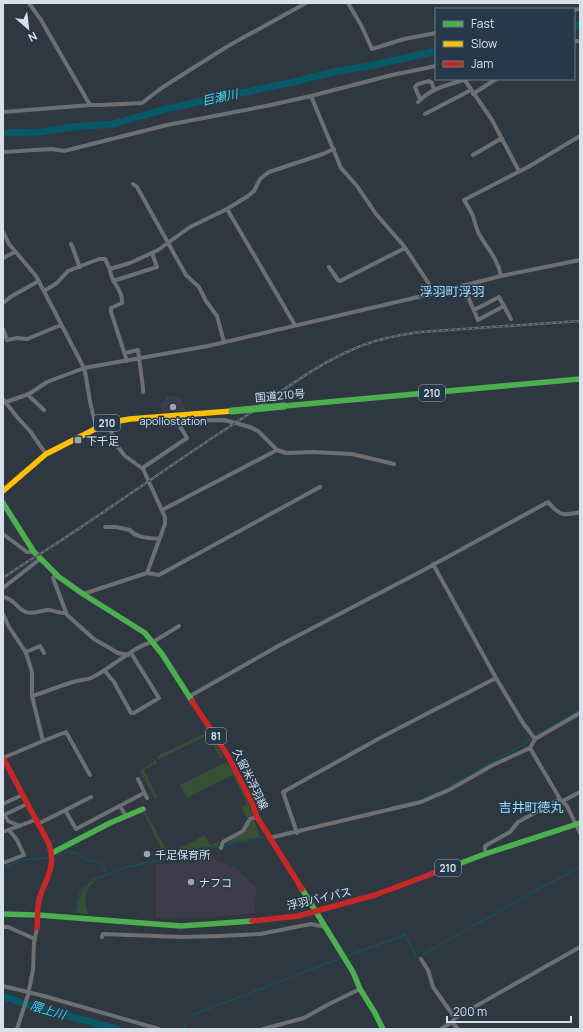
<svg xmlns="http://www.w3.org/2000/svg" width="583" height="1032" viewBox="0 0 583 1032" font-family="Manrope,'Noto Sans JP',sans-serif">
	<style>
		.commercial { fill: #3e3b4b }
		.green { fill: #374f34 }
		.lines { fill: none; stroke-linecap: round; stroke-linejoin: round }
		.stream { stroke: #075a65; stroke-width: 1 }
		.river { stroke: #075a65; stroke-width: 7 }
		.street { stroke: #6d6f73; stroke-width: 4 }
		.fast { stroke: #4caf50; stroke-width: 5.5 }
		.slow { stroke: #ffc107; stroke-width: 5.5 }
		.jam { stroke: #c62828; stroke-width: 5.5 }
		.rail-casing { stroke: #696e73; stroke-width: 2.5 }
		.rail { stroke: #273849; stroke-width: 1; stroke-dasharray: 3; stroke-linecap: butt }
		.fast-bridge { stroke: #4caf50; stroke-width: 7 }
		.poi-dot { fill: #9ca5b0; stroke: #273849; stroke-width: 1.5 }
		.labels { text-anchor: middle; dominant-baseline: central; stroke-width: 3; stroke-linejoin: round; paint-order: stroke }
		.shield { fill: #273849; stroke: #a2aeba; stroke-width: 1 }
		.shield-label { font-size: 10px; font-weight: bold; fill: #d6e0eb }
		.street-label { font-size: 11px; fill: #d6e0eb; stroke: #273849 }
		.poi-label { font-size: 11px; fill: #d6e0eb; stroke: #273849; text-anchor: start }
		.water-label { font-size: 12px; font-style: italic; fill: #45d7ef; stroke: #273849 }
		.quarter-label { font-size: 13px; fill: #9ddeff; stroke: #273849 }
	</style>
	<rect width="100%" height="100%" fill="#2f3841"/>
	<path class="commercial" d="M166,396L181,397L186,411L163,413L160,404L166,400Z
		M203,856H208L237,868L256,888L255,913L215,917L156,918V864L191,863Z"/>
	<path class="green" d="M206,733H208L224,757L220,758L208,735L158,760L157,756Z
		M153,757L157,763L144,770L158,798L155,799L140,771L154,762Z
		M226,762C237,773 247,800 253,815L247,818L241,807L247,804L233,775L187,798L180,785Z
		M146,813L169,854L205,835L210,845L220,841L218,846L200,848L190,855L180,858L165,857L144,814Z
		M254,820L260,837L229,843C233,838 239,837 244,833C249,828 248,823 254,820Z
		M95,880C84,891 84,900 88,914L76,913C79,899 80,886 95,880Z"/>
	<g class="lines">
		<path class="stream" d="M534,736C549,728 565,719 580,710
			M417,801L443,790L504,755L522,746L531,738
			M390,807L406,803L414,802
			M223,846L264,837
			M55,856C60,855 66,853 71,852C77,852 81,856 86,859C96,863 104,861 106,875L126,867L155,861L170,859H187L201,849L220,847
			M3,868L21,860L50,858
			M74,913L79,894L86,882L106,875
			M346,956L405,935L417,958L535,891L580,867
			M190,1016L341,958
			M183,1029L187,1022"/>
		<path class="river" d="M574,26L580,25
			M3,133L40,132L73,127L113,124L170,108L298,81L333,72L374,65L436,51
			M3,996L31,1006L117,1029"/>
		<path class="street" d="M29,3L41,20L90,105
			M348,3L361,25L372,49L404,39L436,33
			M574,10L580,9
			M574,41H580
			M464,79L492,120L519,171
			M473,94L496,79
			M311,96L341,168L357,186L376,214L404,246L429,284L431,294
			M420,99L415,87L418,84L429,81L432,83L434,90
			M418,102C430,89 447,85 464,80
			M3,112L90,105H101L142,103L163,87L228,46L306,3
			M425,114L471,90
			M3,152L52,149L64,151L167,125L266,106L311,96L392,75L436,66
			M473,155L502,138
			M133,184L137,187L186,275L199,287L206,301L217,316L224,342
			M227,209L248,196L254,191L260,179L269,172L323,154L334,149
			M3,232L9,244L36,276L84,368C89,388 89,408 97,427
			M71,244C75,252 76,259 80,267
			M3,258L15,252
			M329,267L338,280L340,281L405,248
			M110,269C110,283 123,288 122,303L111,308V312L127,361
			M501,276C498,259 487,248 479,234C476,228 475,222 473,216C471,211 467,205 464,200L528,167L580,136
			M113,281L157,267L152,253
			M463,285L478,320L504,306
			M44,291L57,283L68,271L99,259H105L110,269L130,263L158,250L190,227L227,209L295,325
			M3,303L12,296L39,281
			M474,310L499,297L511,319
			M3,329L7,340L17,338L27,339L61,325
			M125,353L138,350L143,388V392
			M27,394L44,410
			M3,399L17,417L30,431L46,454
			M3,403L29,394L47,382L84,368L208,346L431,294L501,276L580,260
			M174,416L177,421L224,420L250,427L258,431L277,450L286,453L313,452L352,454L394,464
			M143,469L144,467L187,438L177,421
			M162,510L277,450
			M105,527H116L130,530C136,538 150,538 159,539
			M3,534L27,552H34
			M433,564L496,678L523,723L535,739
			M147,573L159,575L320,487
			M56,574L53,578L67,615L94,639L118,653L128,655
			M3,588L40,559
			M83,594L147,573L165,524V517L143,469L125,456L118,447L107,423
			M3,597C15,599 17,609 26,612C33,615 41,610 48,610C54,610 60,614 66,613
			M3,614L9,627L25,651L28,659L32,672V696L43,741L3,758
			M26,652L40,646L44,653
			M104,670L114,682L131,713H134L159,698L131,653
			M32,696C46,692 59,686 73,682C79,680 86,680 91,678C110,670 134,645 153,642L179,626
			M190,696L280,645L420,572L548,502C560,516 563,516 580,512
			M43,741L66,732L90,775
			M530,748L560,799L567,806L580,833
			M138,779L147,798
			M563,801L580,792
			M3,804L22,795
			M120,806L126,816
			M65,810L76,829L144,793
			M38,824L91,797
			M20,826L8,821L4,815L27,804
			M3,832L35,820
			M297,833L283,792L378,739L496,678
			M269,838L421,802L449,790L493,765L530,748L535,739L580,713
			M221,848L223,842L243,831L250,819L257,817
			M485,850V846L510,832L518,822L560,799
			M3,863L24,855L17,840L9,830
			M3,927H8L35,939
			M102,937L103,934L182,937L219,936L260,934L311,924L325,927
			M421,959L428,970L433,987L455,1018
			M3,986L44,996L159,1029
			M452,1022L458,1029
			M17,1029L28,995L33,970L34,943L37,928
			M263,1029L304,1018L329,1004L360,989
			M441,1029L452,1022L455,1018L580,947"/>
		<path class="fast" d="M284,406L580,379
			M3,503L34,552L59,577L83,594L145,633L162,654L192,701
			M52,853L110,823L143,809
			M453,866L485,854L580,823
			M302,889L353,972L360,989L375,1013L383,1029
			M3,914L38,915L181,926L252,921"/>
		<path class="slow" d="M3,491L46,454L107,423L130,419L232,411"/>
		<path class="jam" d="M192,701L228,756L252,803L257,817L302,889
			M3,758L49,844C57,868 45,878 39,900C37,909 38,919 37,928
			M252,921L298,916L375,895L453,866"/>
		<defs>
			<path id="rail" d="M3,578C20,566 37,556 54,545C114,506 172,464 232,425C273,399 310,367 356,348C376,339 398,335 420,332L580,321"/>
		</defs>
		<use href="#rail" class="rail-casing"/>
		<use href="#rail" class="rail"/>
		<path class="fast-bridge" d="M232,411L284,406"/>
	</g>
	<g class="poi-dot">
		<circle cx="173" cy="407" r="4"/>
		<rect x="74" y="436" width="8" height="8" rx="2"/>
		<circle cx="147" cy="854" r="4"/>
		<circle cx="191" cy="882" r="4"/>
	</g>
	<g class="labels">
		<g class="shield">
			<rect x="419" y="385" width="26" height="16" rx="3"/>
			<rect x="94" y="415" width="26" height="16" rx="3"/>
			<rect x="206" y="728" width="20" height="16" rx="3"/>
			<rect x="435" y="860" width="26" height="16" rx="3"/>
		</g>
		<g class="shield-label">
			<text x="432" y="393">210</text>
			<text x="107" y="423">210</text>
			<text x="216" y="736">81</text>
			<text x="448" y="868">210</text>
		</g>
		<g class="street-label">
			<text transform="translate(280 395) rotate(-5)">国道210号</text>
			<text transform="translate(251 779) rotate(64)">久留米浮羽線</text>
			<text transform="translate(319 898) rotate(-13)">浮羽バイパス</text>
		</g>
		<g class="poi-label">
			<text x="173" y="420" text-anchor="middle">apollostation</text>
			<text x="86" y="440">下千足</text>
			<text x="155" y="854">千足保育所</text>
			<text x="199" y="882">ナフコ</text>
		</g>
		<g class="water-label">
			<text transform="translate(220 97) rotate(-12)">巨瀬川</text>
			<text transform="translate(48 1010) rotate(16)">隈上川</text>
		</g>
		<g class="quarter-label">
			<text x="452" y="291">浮羽町浮羽</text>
			<text x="531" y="807">吉井町徳丸</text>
		</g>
	</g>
	<rect width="583" height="1032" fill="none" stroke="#d6e0eb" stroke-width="8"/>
	<rect x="435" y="8" width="140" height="72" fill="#273849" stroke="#6d7b8a"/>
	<rect x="443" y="21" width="20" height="6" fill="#4caf50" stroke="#6d7b8a"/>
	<text x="471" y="28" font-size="12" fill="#d6e0eb">Fast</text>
	<rect x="443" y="41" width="20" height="6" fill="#ffc107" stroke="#6d7b8a"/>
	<text x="471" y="48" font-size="12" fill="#d6e0eb">Slow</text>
	<rect x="443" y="61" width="20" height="6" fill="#c62828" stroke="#6d7b8a"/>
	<text x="471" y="68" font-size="12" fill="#d6e0eb">Jam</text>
	<g transform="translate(28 28) rotate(152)" stroke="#273849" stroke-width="3" paint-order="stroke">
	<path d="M0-3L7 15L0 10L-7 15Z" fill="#d6e0eb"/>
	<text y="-6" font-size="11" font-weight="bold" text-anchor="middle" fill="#d6e0eb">N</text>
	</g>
	<path d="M447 1016v6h124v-6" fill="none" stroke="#d6e0eb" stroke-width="2"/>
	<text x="453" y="1016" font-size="12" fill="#d6e0eb" stroke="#273849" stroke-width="3" paint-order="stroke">200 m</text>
</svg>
